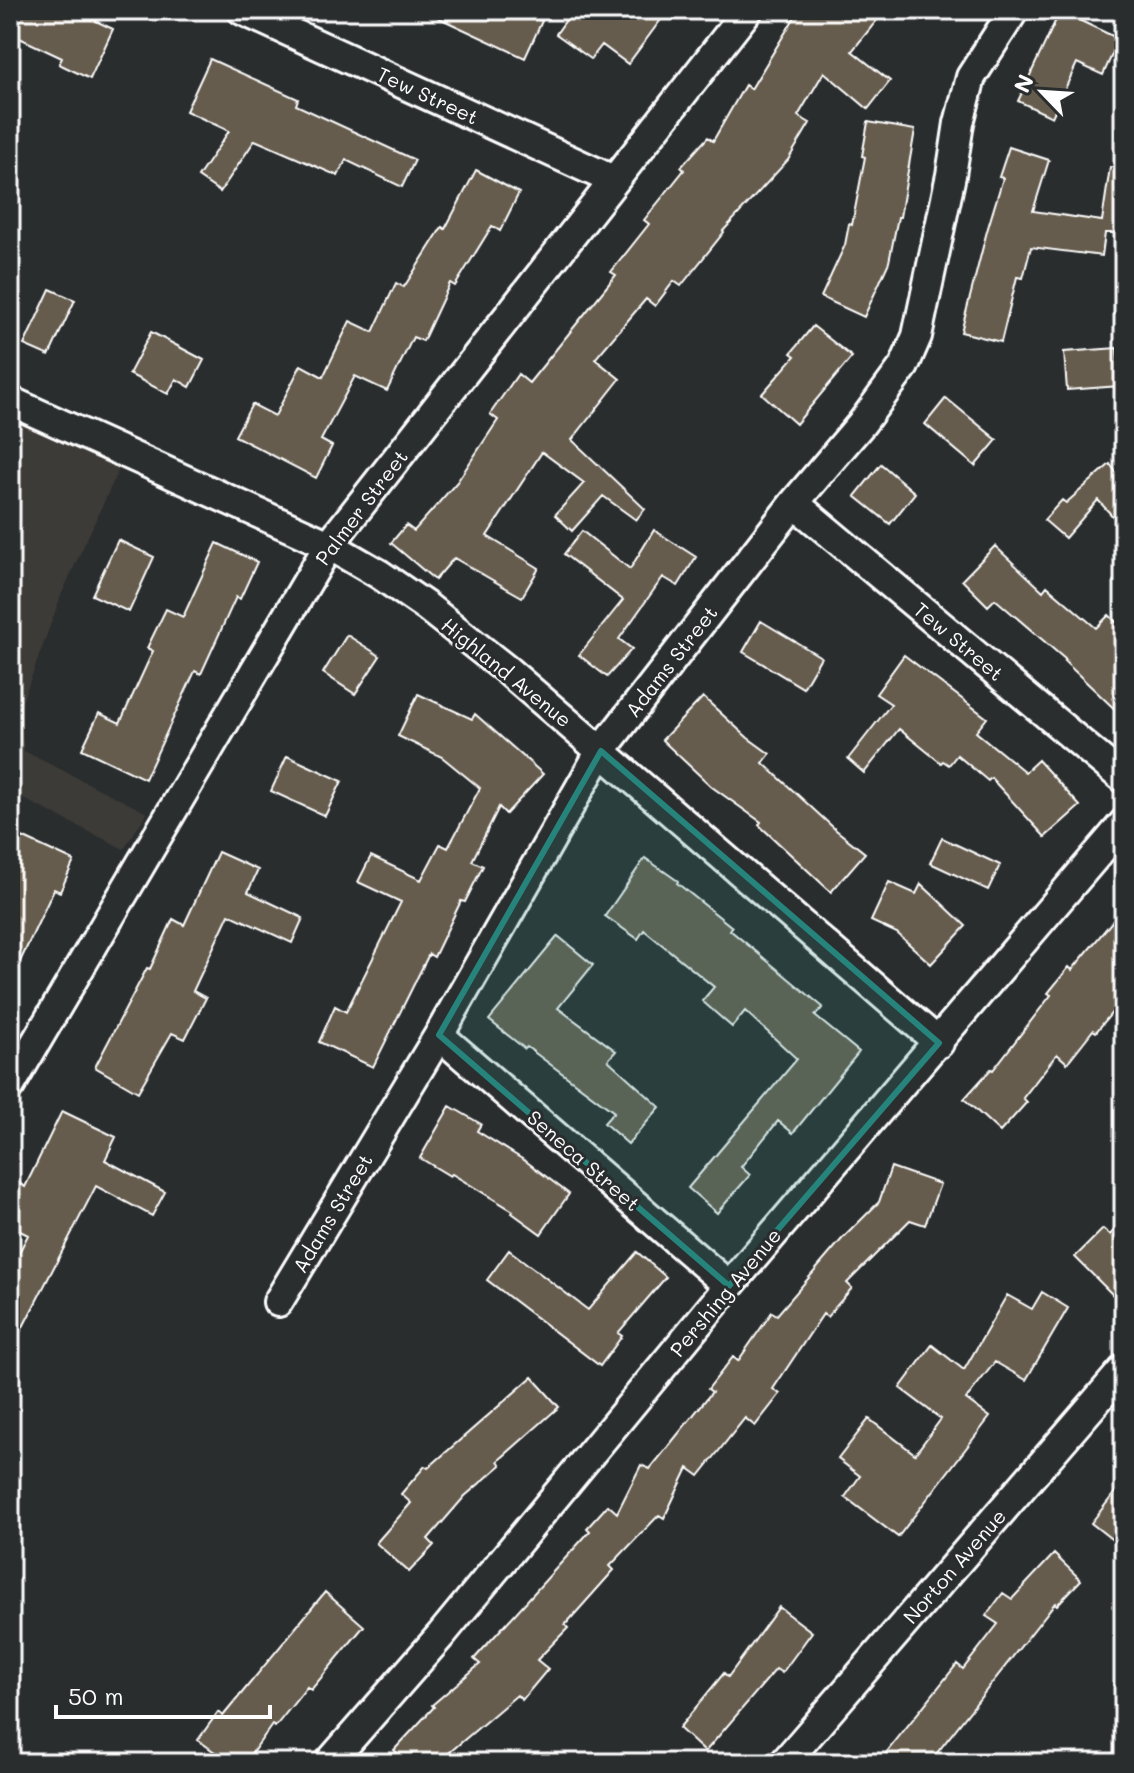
<svg xmlns="http://www.w3.org/2000/svg" width="1134" height="1773" viewBox="0 0 1134 1773" font-family="Mali,sans-serif">
	<style>
		.built { fill: #3c3b37 }
		.building { fill: #665c4d; stroke: #fff; stroke-width: 2 }
		.lines { fill: none; stroke-linecap: round; stroke-linejoin: round }
		.street-casing { stroke: #fff; stroke-width: 34 }
		.street { stroke: #2a2d2e; stroke-width: 28 }
		.marked { fill: #27847c; fill-opacity: 0.2; stroke: #27847c; stroke-width: 6; stroke-linejoin: round }
		.labels { text-anchor: middle; dominant-baseline: central; stroke-width: 6; stroke-linejoin: round; paint-order: stroke }
		.street-label { font-size: 20px; fill: #fff; stroke: #2a2d2e }
	</style>
	<rect width="100%" height="100%" fill="#2a2d2e"/>
	<filter id="ink" filterUnits="userSpaceOnUse"><feTurbulence type="fractalNoise" baseFrequency=".0125" numOctaves="2"/><feDisplacementMap in="SourceGraphic" scale="16" xChannelSelector="R" yChannelSelector="G"/><feConvolveMatrix kernelMatrix="1 2 1 2 8 2 1 2 1" color-interpolation-filters="sRGB"/></filter>
	<g filter="url(#ink)">
		<path class="built" d="M10,416L121,465L62,593L20,708L24,751L147,813L124,849L10,792Z"/>
		<path class="building" d="M22,10H64L81,18L83,15L113,29L90,79L59,64L62,58L11,34Z
			M422,10H518L542,21L525,58Z
			M573,10H668L628,64L602,45L591,59L556,34Z
			M799,10H867L878,19L852,51L890,81L868,109L824,72L798,116L810,123L788,160L723,231L724,232L681,286L674,281L655,306L646,299L595,359L620,379L572,440L645,509L636,520L603,496L572,531L555,515L584,483L542,452L487,536L539,568L522,597L454,558L435,580L391,543L406,525L414,531L457,482L498,420L490,414L518,374L529,383L616,275L611,272L649,224L644,220L684,170L681,167L708,137L713,141L745,85L751,89Z
			M1060,11L1119,39L1103,75L1077,63L1052,117L1018,101Z
			M210,59L298,99L296,105L415,160L402,187L346,160L338,176L255,140L220,192L198,177L229,131L186,111Z
			M868,122L915,130L900,217H898L889,262L864,317L821,297L845,245L849,224L852,225L865,157L862,156Z
			M1009,147L1049,160L1033,211L1102,221L1110,167L1124,168V233H1105L1102,256L1031,247L1023,278L1017,277L1001,342L961,332L987,231L1003,178L999,177Z
			M476,170L519,193L500,231L492,226L455,286L450,283L423,341L413,337L387,391L355,376L321,440L332,446L316,478L235,436L252,404L275,416L301,365L323,377L350,321L373,332L396,283L404,287L442,227L445,229Z
			M50,289L75,300L49,356L24,345Z
			M813,326L852,357L796,424L762,394L795,356L791,353Z
			M151,332L204,360L190,387L176,379L168,394L129,374Z
			M1117,348L1120,386L1067,390L1064,352Z
			M946,398L997,440L975,466L925,424Z
			M881,464L915,493L890,524L855,496Z
			M1110,464L1124,483V529L1098,500L1065,538L1044,520L1062,500L1066,503Z
			M654,530L696,557L678,586L663,577L619,639L632,649L607,677L579,655L623,600L564,554L582,531L630,569Z
			M118,540L154,557L129,612L92,595Z
			M217,543L257,562L240,599L236,597L201,674L195,671L145,779L82,749L99,713L120,723L153,651L147,648L166,609L183,617Z
			M995,546L1043,591L1047,586L1096,628L1109,615L1124,630V718L1064,661L1066,660L995,599L988,606L962,580Z
			M761,621L821,657L803,688L743,652Z
			M347,635L380,656L355,694L323,673Z
			M904,655L987,718L976,732L1025,772L1038,760L1080,806L1045,837L991,778L988,781L957,755L949,765L943,761L941,763L899,729L864,773L848,759L891,704L876,694Z
			M418,694L472,719L475,714L543,774L506,814L499,807L472,861L483,866L465,902L461,901L434,957L429,954L373,1067L319,1042L335,1006L346,1012L401,902L358,882L371,856L421,880L440,844L448,848L480,788L442,757L398,736Z
			M703,697L748,738L770,754L763,763L836,830L865,853L831,892L759,825L761,822L712,787L662,740Z
			M287,756L342,781L325,816L271,791Z
			M20,836L74,861L60,892L54,889L10,983V857Z
			M942,838L1000,865L988,890L930,863Z
			M218,852L258,870L248,892L303,918L292,943L229,914L193,991L206,998L185,1039L172,1033L138,1092L95,1067L147,968L150,969L173,919L184,925Z
			M645,858L678,881L677,883L732,927L730,930L823,1007L815,1016L859,1052L793,1133L778,1121L741,1167L750,1175L717,1213L688,1188L797,1059L745,1011L732,1027L702,1001L714,987L644,930L638,939L605,916Z
			M889,882L916,894L921,884L966,926L931,964L897,933L871,921Z
			M1124,907V998L1096,1032L1093,1030L1067,1063L1057,1054L1023,1098L1027,1102L1000,1132L964,1099L991,1069L993,1070L1051,995L1048,993L1069,967L1072,970Z
			M558,936L593,965L558,1008L616,1051L608,1060L660,1107L628,1144L604,1123L614,1112L527,1047L525,1049L489,1020Z
			M450,1106L481,1124L477,1131L527,1162L569,1194L541,1234L512,1213L513,1211L452,1174L450,1176L420,1158Z
			M62,1111L116,1137L105,1160L165,1192L152,1216L96,1186L10,1352V1270L28,1235L10,1226V1202L19,1183L25,1187Z
			M891,1167L940,1184L925,1225L910,1220L847,1283L852,1288L827,1317L823,1314L773,1389L780,1394L755,1426L745,1418L699,1476L688,1468L664,1518L659,1515L610,1566L614,1570L565,1625L568,1628L537,1660L548,1669L522,1700L517,1695L437,1763H408L394,1750L434,1707L432,1705L480,1664L474,1659L590,1531L587,1528L608,1505L617,1513L641,1465L650,1469L712,1392L708,1389L733,1357L738,1361L772,1312L777,1315L842,1239L879,1202Z
			M1124,1219V1284L1113,1295L1075,1257L1103,1229L1110,1235Z
			M509,1250L588,1310L637,1252L666,1277L618,1333L622,1336L600,1366L487,1280Z
			M1042,1292L1068,1308L1026,1380L995,1362L966,1399L990,1417L898,1537L845,1497L860,1476L838,1459L869,1419L915,1454L941,1419L900,1388L932,1345L964,1370L1007,1295L1032,1309Z
			M532,1377L559,1407L498,1461L501,1465L465,1496L428,1539L434,1545L409,1572L376,1543L411,1503L401,1494L425,1466L428,1468Z
			M1124,1481V1549L1091,1523Z
			M1054,1554L1081,1580L1057,1605L1055,1603L929,1763H878L957,1664L963,1669L998,1624L986,1616L1003,1593L1012,1599Z
			M325,1592L364,1626L311,1690L307,1687L275,1727L272,1725L245,1763H230L198,1740L218,1712L223,1716Z
			M779,1607L812,1632L782,1673L776,1669L705,1752L679,1728L724,1673L728,1677Z"/>
		<g class="lines">
			<defs>
				<path id="street" d="M242,10L613,180
					M10,401L329,545L379,574L427,607L508,671L939,1043
					M794,503L1124,779
					M439,1035L729,1286
					M10,1086L329,545L748,10
					M278,1302L439,1035L601,751L794,503L862,423L904,366L917,336L951,175L959,123L971,77L1014,10
					M329,1763L441,1635L729,1286L1124,823
					M784,1763L1124,1369"/>
			</defs>
			<use href="#street" class="street-casing"/>
			<use href="#street" class="street"/>
		</g>
	</g>
	<path class="marked" d="M601,751L939,1043L729,1286L439,1035Z"/>
	<g class="labels">
		<g class="street-label">
			<text transform="translate(428 95) rotate(25)">Tew Street</text>
			<text transform="translate(361 507) rotate(-53)">Palmer Street</text>
			<text transform="translate(959 641) rotate(40)">Tew Street</text>
			<text transform="translate(671 661) rotate(-52)">Adams Street</text>
			<text transform="translate(507 672) rotate(39)">Highland Avenue</text>
			<text transform="translate(584 1160) rotate(41)">Seneca Street</text>
			<text transform="translate(332 1213) rotate(-59)">Adams Street</text>
			<text transform="translate(725 1292) rotate(-50)">Pershing Avenue</text>
			<text transform="translate(954 1566) rotate(-49)">Norton Avenue</text>
		</g>
	</g>
	<rect width="1134" height="1773" fill="none" stroke="#2a2d2e" stroke-width="40"/>
	<rect x="20" y="20" width="1094" height="1733" fill="none" stroke="#fff" stroke-width="3" filter="url(#ink)"/>
	<g transform="translate(1042 92) rotate(295)" stroke="#2a2d2e" stroke-width="6" paint-order="stroke">
	<path d="M0-6L14 30L0 20L-14 30Z" fill="#ffffff"/>
	<text y="-12" font-size="22" font-weight="bold" text-anchor="middle" fill="#ffffff">N</text>
	</g>
	<path d="M56 1705v12h214v-12" fill="none" stroke="#ffffff" stroke-width="4"/>
	<text x="68" y="1705" font-size="24" fill="#ffffff" stroke="#2a2d2e" stroke-width="6" paint-order="stroke">50 m</text>
</svg>
